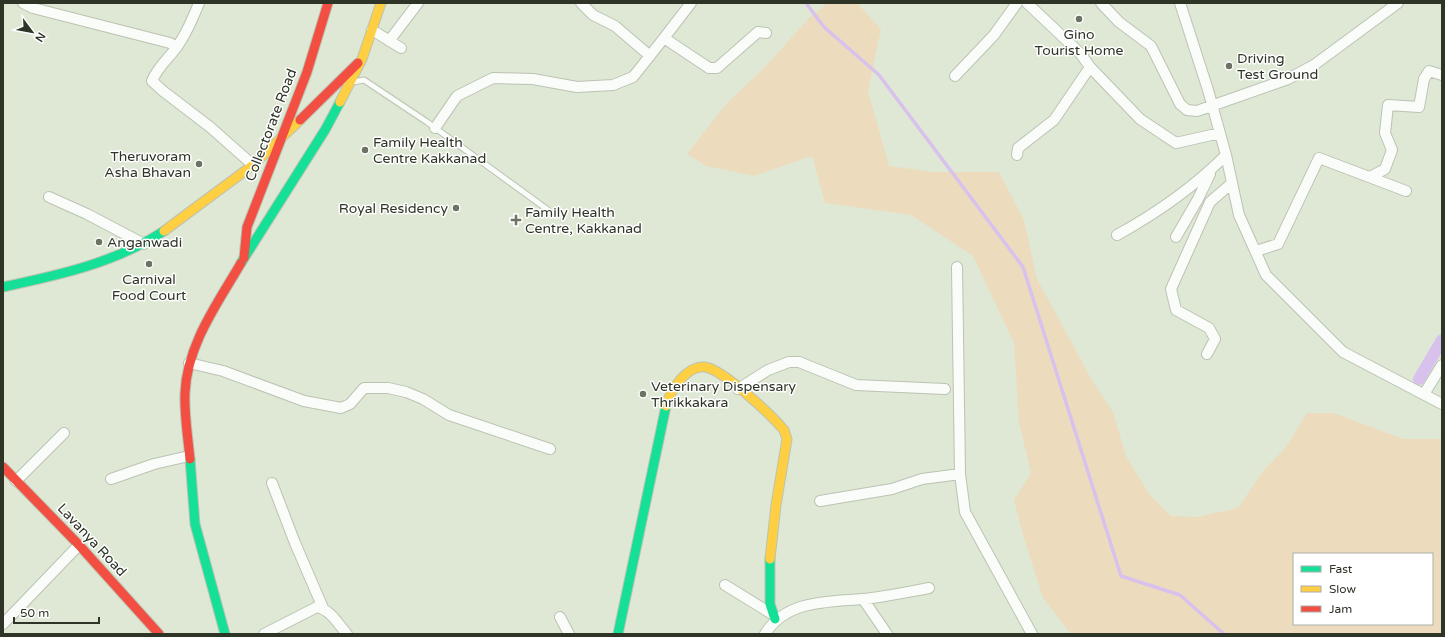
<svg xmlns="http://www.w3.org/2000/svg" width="1445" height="637" viewBox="0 0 1445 637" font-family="'Varela Round',sans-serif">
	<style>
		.green { fill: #ecdcbd; fill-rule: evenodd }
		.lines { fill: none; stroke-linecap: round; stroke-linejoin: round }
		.stream { stroke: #d8c1ec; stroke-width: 3.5 }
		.canal { stroke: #d8c1ec; stroke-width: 12 }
		.lane-casing { stroke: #bbc3b3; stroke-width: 7 }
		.street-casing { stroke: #bbc3b3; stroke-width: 12 }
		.fast-casing { stroke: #bbc3b3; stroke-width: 11 }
		.slow-casing { stroke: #bbc3b3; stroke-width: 11 }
		.jam-casing { stroke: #bbc3b3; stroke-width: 11 }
		.lane { stroke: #fafcf9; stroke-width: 5 }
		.street { stroke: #fafcf9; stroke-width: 10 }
		.fast { stroke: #16e098; stroke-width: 9 }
		.slow { stroke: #ffcf43; stroke-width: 9 }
		.jam { stroke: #f24e42; stroke-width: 9 }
		.poi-dot { fill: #6c7363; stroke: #fff; stroke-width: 1.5 }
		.labels { text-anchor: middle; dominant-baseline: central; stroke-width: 3; stroke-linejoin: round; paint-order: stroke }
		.poi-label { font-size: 14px; fill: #2e3426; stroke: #fff; text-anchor: start }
		.street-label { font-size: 14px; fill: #2e3426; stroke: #fff }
	</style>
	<rect width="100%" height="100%" fill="#dee8d4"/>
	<path class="green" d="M828,3H857L881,29L868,91L889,166L933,172H999L1024,220L1037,279L1093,382L1113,412L1126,456L1149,494L1171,516L1197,517L1238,508L1263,471L1286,447L1307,413H1334L1403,439H1442V634H1071L1043,598L1023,535L1014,500L1031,473L1019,422L1014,343L973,256L911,215L825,203L812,156L754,176L706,166L687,154L726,104L765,67L810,17ZM1294,554H1432V624H1294Z"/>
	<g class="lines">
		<path class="stream" d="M806,3L824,27L879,75L1023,267L1121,576L1180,595L1224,634"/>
		<path class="canal" d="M1419,379L1442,340"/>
		<defs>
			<path id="lane" d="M353,82L364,80L427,122L548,210"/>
			<path id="street" d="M23,3L33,8L170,43L177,47
				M199,3C193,18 186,35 176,48C168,59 157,68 152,81L163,91L210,127L253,165
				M581,3L593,15L615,26L650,56
				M691,3L664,38L709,68H717L758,32L766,33
				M1101,3L1119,22L1151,46L1180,104L1187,110L1197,111L1288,79L1314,65L1398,3
				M1180,3L1208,90L1226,155L1239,215L1266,275L1343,352L1442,404
				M372,30L401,48
				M389,41L418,3
				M1090,67L1140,119L1176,143L1220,133
				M955,76L994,35L1017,3
				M435,128L457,96L493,78L533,79L577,87L613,85L633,77L664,38
				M1017,155L1018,148L1054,120L1090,67L1080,53L1027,3
				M1370,177L1385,169L1392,150L1385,133L1388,105L1419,107L1424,79L1429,71L1442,75
				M49,197L87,214L144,244
				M1117,235C1157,213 1194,187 1226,155
				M1176,237L1198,199L1210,174
				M1256,251L1278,244L1319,158L1406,191
				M957,267L960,474L965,512L1032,634
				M1207,354L1215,339L1209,328L1176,310L1171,289L1210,202L1232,183
				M189,363L223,371L304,401L341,408L350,404L364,388H388L406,392L423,399L449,415L550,449
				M738,389L768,370L789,362H799L856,385L945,389
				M1424,394L1442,365
				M111,479L154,464L189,456
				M16,481L64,433
				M272,483L295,543L323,608
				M820,501L892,489L922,479L960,474
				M725,585L772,614
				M863,599L887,634
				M560,617L569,634
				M3,624L79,545
				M264,634L317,607C331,610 338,624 347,634
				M765,634C786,600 827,602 862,599C884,597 907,592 929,588"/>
			<path id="fast" d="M241,263L325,130L340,102
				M3,287C59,275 115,263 164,231
				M190,459L195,524L225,634
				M770,559V604L775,619
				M618,634L666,406"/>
			<path id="slow" d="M340,102L362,59L381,3
				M164,231L253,165L300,120
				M666,406C669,395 674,387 681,379C687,372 696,366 705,367C724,370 771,415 784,430L787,439L776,505L770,559"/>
			<path id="jam" d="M300,120L358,63
				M244,258L247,227L307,72L328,3
				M190,459C188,438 184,414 185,393C187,344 218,303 241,263
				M3,467L79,545L159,634"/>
		</defs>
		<use href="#lane" class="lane-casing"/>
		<use href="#street" class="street-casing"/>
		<use href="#fast" class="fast-casing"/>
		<use href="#slow" class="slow-casing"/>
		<use href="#jam" class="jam-casing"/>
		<use href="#lane" class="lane"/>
		<use href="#street" class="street"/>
		<use href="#fast" class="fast"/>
		<use href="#slow" class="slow"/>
		<use href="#jam" class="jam"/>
	</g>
	<g class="poi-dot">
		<circle cx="1079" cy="19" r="4"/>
		<circle cx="1229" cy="66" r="4"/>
		<circle cx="365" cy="150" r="4"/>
		<circle cx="199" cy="164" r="4"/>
		<circle cx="456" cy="208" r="4"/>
		<path d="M514 214h4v4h4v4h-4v4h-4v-4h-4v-4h4z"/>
		<circle cx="99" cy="242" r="4"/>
		<circle cx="149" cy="264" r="4"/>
		<circle cx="643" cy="394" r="4"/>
	</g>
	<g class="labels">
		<g class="poi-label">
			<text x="1079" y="34" text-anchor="middle">Gino<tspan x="1079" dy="16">Tourist Home</tspan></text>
			<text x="1237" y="58">Driving<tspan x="1237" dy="16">Test Ground</tspan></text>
			<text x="373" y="142">Family Health<tspan x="373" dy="16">Centre Kakkanad</tspan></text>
			<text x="191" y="156" text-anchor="end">Theruvoram<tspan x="191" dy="16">Asha Bhavan</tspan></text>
			<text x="448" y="208" text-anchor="end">Royal Residency</text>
			<text x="525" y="212">Family Health<tspan x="525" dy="16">Centre, Kakkanad</tspan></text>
			<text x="107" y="242">Anganwadi</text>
			<text x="149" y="279" text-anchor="middle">Carnival<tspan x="149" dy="16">Food Court</tspan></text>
			<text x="651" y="386">Veterinary Dispensary<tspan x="651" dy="16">Thrikkakara</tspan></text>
		</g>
		<g class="street-label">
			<text transform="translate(271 125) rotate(-69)">Collectorate Road</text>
			<text transform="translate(92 540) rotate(47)">Lavanya Road</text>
		</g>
	</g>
	<rect width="1445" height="637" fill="none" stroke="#2e3426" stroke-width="8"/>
	<rect x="1293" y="553" width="140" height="72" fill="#ffffff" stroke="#abaea8"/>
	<rect x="1301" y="566" width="20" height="6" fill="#16e098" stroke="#abaea8"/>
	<text x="1329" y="573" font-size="12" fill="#2e3426">Fast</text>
	<rect x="1301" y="586" width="20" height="6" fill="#ffcf43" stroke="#abaea8"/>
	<text x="1329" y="593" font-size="12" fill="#2e3426">Slow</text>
	<rect x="1301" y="606" width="20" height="6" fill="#f24e42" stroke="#abaea8"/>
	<text x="1329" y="613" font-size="12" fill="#2e3426">Jam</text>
	<g transform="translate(32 32) rotate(122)" stroke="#ffffff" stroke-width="3" paint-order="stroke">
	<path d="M0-3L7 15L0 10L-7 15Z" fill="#2e3426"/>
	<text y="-6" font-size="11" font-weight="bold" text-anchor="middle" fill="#2e3426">N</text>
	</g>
	<path d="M14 617v6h85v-6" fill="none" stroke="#2e3426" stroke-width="2"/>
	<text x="20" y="617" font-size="12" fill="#2e3426" stroke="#ffffff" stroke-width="3" paint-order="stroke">50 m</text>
</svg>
